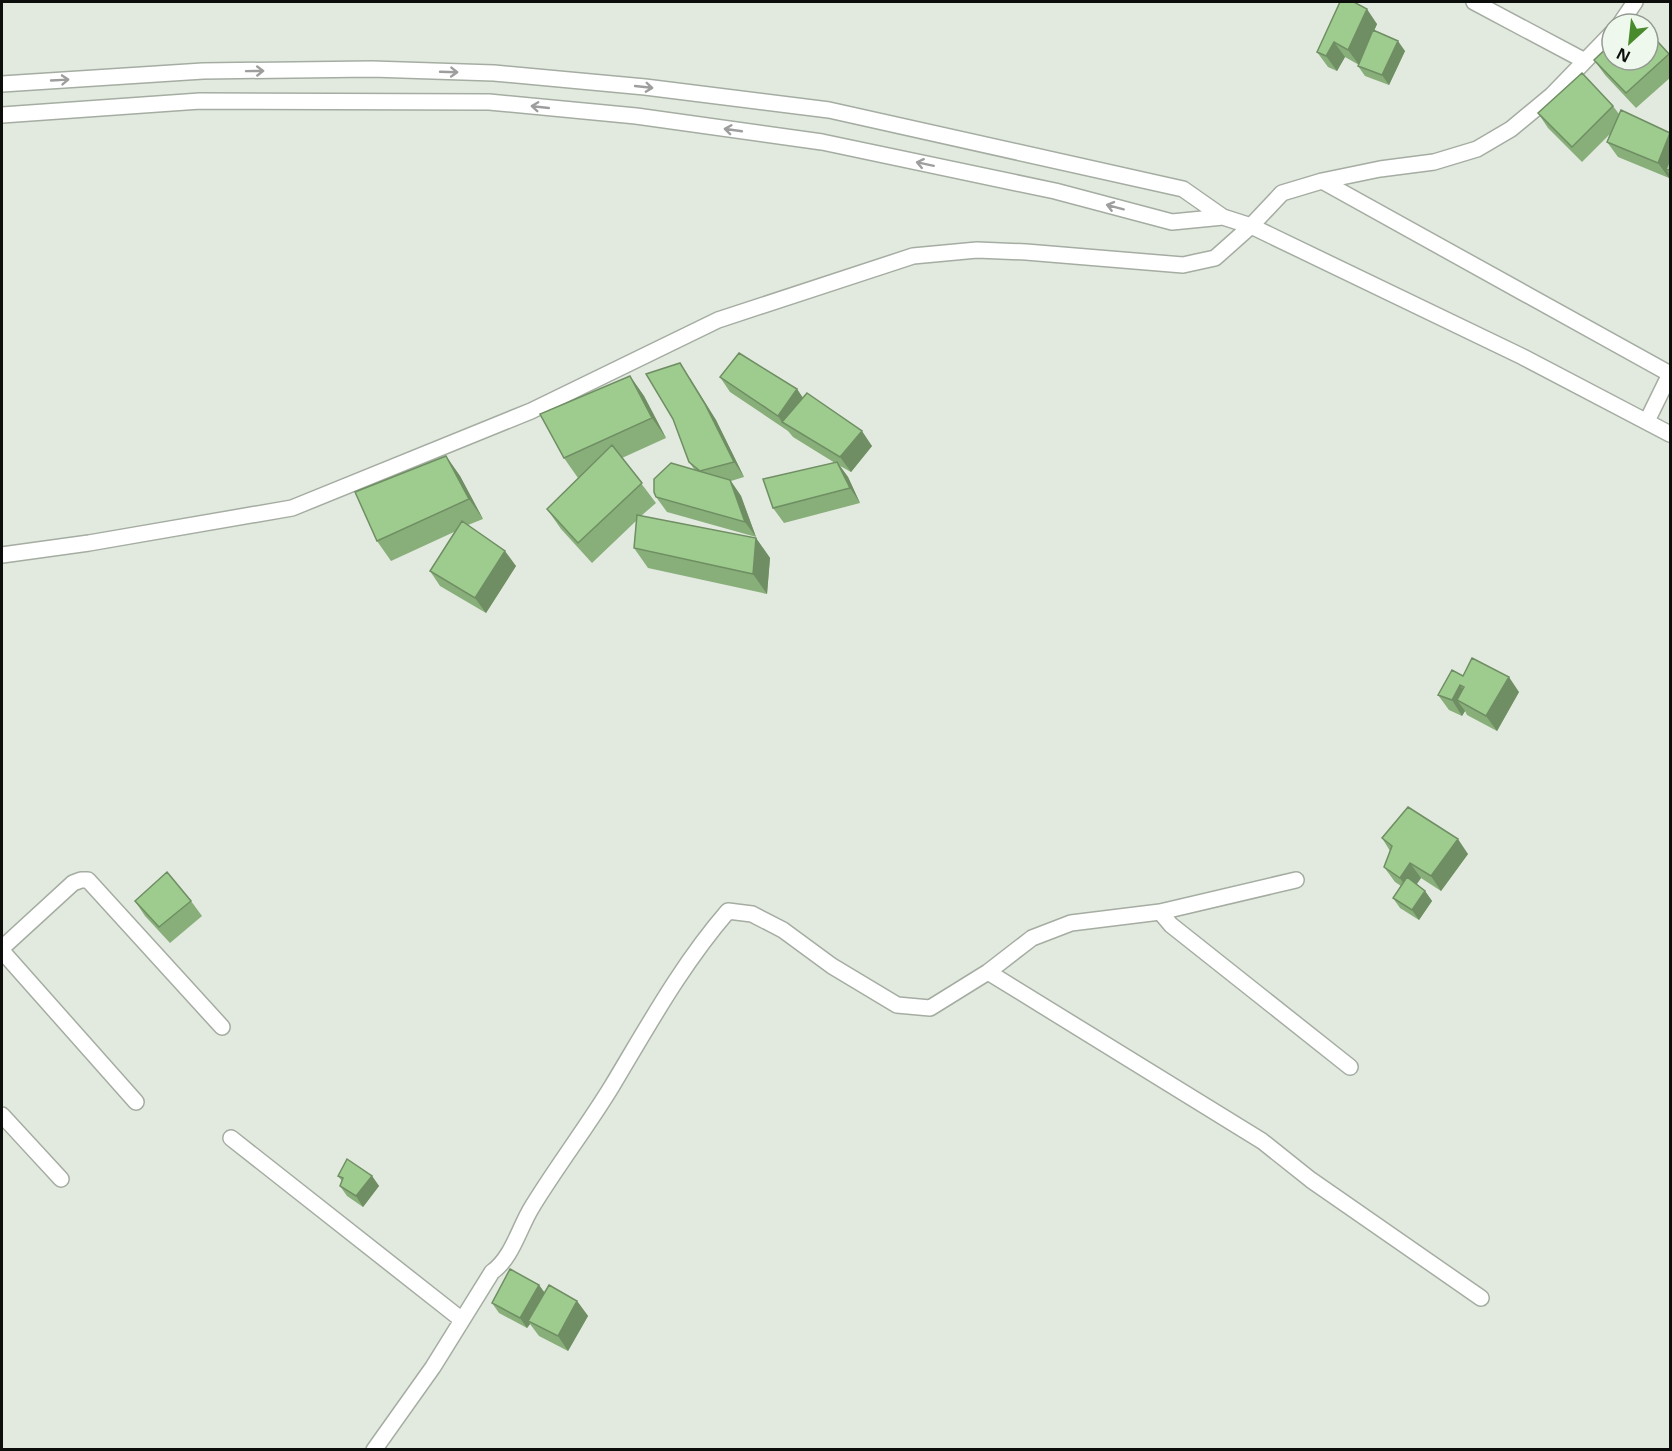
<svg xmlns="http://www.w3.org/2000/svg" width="1672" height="1451" viewBox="0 0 1672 1451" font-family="'Open Sans',sans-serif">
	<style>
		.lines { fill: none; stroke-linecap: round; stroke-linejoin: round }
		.street-casing { stroke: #a5ada2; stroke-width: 18 }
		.street { stroke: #fff; stroke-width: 15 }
		.wall { fill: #88af7a }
		.shaded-wall { fill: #6f8e63 }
		.building { fill: #9ecb8e; stroke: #6f8e63; stroke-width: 1.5 }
		.oneway { stroke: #9e9f9d }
	</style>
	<rect width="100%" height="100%" fill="#e2eadf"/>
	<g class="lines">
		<defs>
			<path id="street" d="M1474,2L1585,61
				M1620,24L1635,2
				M2,84L203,71L372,69L494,73L645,87L829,110L1183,189L1223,217L1251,226L1523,357L1670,434
				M2,115L200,101L489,102L636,116L822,142L1055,191L1172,222L1223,217
				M1322,181L1670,374
				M1647,421L1670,374
				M2,555L89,543L292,508L531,411L718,320L913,256L977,250L1026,252L1183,265L1215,258L1251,226L1282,193L1322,181L1380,169L1434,162L1477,149L1511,129L1552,95L1612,33
				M1160,912L1171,925L1350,1067
				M2,948L73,883L81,880H88L222,1027
				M2,951L136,1102
				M988,972L1262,1141L1311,1180L1481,1298
				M2,1115L61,1179
				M231,1138L462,1320
				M374,1450L433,1367L492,1272C512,1258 519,1228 532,1207C557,1166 587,1127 612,1086C648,1026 682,964 728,911L752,914L783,930L832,966L897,1005L930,1008L988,972L1032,938L1071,923L1160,912L1296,880"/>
		</defs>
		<use href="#street" class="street-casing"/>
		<use href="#street" class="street"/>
	</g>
	<path class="wall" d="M1340,2L1377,24L1374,31L1405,51L1389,85L1365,76L1358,66L1359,65L1345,57L1337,71L1328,67L1317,52Z
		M1669,54L1671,56V77L1636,108L1605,75L1594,60Z
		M1613,106L1619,114L1670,133L1671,176L1670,175L1669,178L1618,157L1607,142L1610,134L1582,162L1548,128L1538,113Z
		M630,376L644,396L666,438L622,458L656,503L641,516L756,538L770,558L767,594L648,568L634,548L636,521L592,563L561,529L547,509L578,478L564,458Z
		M720,377L797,389L803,398L872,446L851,472L840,466L848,477L860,503L784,523L773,508L835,463L793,437L788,431L730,392Z
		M690,378L716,420L744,477L731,481L741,496L756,537L667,512L656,497L694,469L689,462Z
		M446,456L460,476L483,519L468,525L516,566L486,613L440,586L430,571L454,532L391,561L377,541Z
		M1463,676L1519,692L1497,731L1467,715L1465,711L1462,716L1449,710L1438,695Z
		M1382,838L1468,854L1441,891L1421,878L1417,884L1425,891L1432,901L1419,920L1400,908L1393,898L1401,886L1395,882L1384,867L1390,851Z
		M135,901H191L202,916L170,943L145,916Z
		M338,1176H372L379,1186L363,1207L347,1196L340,1186L342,1181Z
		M539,1285L545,1293L577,1301L588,1316L568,1351L539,1336L530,1324L527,1328L499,1313L492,1303Z"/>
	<path class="shaded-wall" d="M1367,9L1377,24L1359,65L1348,50Z
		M1398,41L1405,51L1389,85L1382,75Z
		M1334,42L1345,57L1337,71L1326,56Z
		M1670,133L1671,171L1666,169L1670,175L1669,178L1658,163Z
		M680,363L716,420L744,477L734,462Z
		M630,376L644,396L666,438L652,418Z
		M797,389L807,404L782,422L778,416Z
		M862,431L872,446L851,472L840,457Z
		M446,456L460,476L483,519L469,499Z
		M837,462L848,477L860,503L850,488Z
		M730,480L741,496L756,537L745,522Z
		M756,538L770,558L767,594L753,574Z
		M505,551L516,566L486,613L475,598Z
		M1509,677L1519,692L1497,731L1486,716Z
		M1460,685L1470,700H1457L1465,711L1462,716L1452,700Z
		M1458,839L1468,854L1441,891L1431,876Z
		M1410,863L1421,878L1410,893L1400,878Z
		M1425,891L1432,901L1419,920L1412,910Z
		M372,1176L379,1186L363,1207L356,1196Z
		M539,1285L546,1295L528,1321L530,1324L527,1328L520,1318Z
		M577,1301L588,1316L568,1351L558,1336Z"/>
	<path class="building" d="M1340,2H1354L1367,9L1348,50L1334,42L1326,56L1317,52Z
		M1637,19L1642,24H1632Z
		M1373,30L1398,41L1382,75L1358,66Z
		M1648,31L1669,54L1626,93L1594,60L1612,43V60H1648Z
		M1582,73L1613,106L1572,147L1538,113Z
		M1621,110L1670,133L1658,163L1607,142Z
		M1671,157V171L1666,169Z
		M739,353L797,389L778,416L720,377Z
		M680,363L705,404L734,462L700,471L689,462L673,419L646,374Z
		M630,376L652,418L564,458L540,414Z
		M807,393L862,431L840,457L782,422Z
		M612,445L642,483L578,543L547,509Z
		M446,456L469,499L377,541L355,492Z
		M837,462L850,488L773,508L763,479Z
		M671,463L730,480L745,522L656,497L654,492V479Z
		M637,515L756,538L753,574L634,548Z
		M462,521L505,551L475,598L430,571Z
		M1472,658L1509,677L1486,716L1457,700L1464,687L1460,685L1452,700L1438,695L1452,670L1463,676Z
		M1408,807L1458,839L1431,876L1410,863L1400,878L1384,867L1392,846L1382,838Z
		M167,872L191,901L159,927L135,901Z
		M1407,877L1425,891L1412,910L1393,898Z
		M347,1159L372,1176L356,1196L340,1186L343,1178L338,1176Z
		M510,1269L539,1285L520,1318L492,1303Z
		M549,1285L577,1301L558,1336L528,1321Z"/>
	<defs><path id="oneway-shaft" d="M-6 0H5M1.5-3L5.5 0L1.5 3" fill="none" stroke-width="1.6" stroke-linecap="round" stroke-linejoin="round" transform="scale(1.5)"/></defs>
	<g class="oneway">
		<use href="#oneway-shaft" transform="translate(255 71) rotate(-1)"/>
		<use href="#oneway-shaft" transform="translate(449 72) rotate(2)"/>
		<use href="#oneway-shaft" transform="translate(60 80) rotate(-3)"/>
		<use href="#oneway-shaft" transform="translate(644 87) rotate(6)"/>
		<use href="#oneway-shaft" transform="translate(540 107) rotate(-174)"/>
		<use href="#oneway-shaft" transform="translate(733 130) rotate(-172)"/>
		<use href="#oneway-shaft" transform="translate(925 164) rotate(-168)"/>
		<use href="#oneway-shaft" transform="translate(1115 207) rotate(-165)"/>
	</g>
	<rect width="1672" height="1451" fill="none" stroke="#0c0e0b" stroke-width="6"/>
	<g transform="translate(1630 42) rotate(207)"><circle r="28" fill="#eff8ed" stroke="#949a93" stroke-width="1.5"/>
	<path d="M0-4.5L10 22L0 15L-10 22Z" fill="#488a2c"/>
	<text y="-9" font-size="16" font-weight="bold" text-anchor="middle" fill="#0c0e0b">N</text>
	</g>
</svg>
